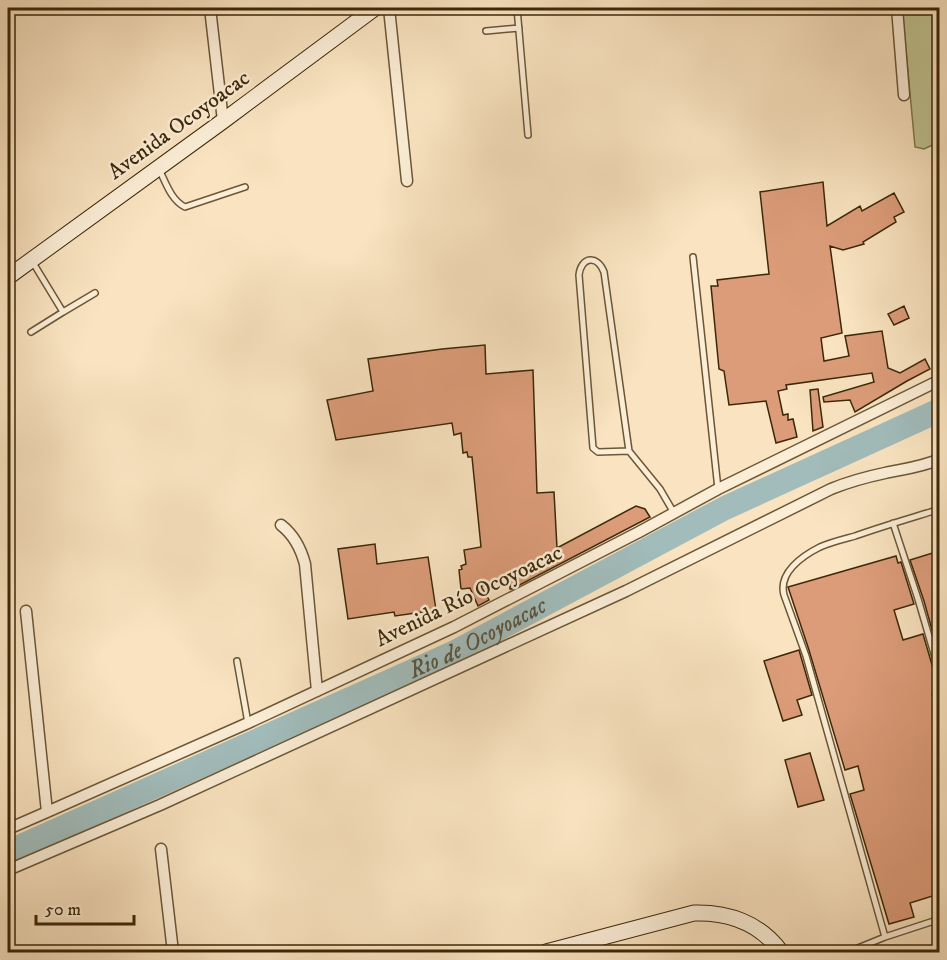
<svg xmlns="http://www.w3.org/2000/svg" width="947" height="960" viewBox="0 0 947 960" font-family="'IM FELL DW Pica',serif">
	<style>
		.green { fill: #bfc391; stroke: #7e764c; stroke-width: 1.5 }
		.lines { fill: none; stroke-linecap: round; stroke-linejoin: round }
		.river { stroke: #a1bcbb; stroke-width: 24 }
		.building { fill: #dc9c79; stroke: #3c2808; stroke-width: 1.5 }
		.service-casing { stroke: #6b5736; stroke-width: 8 }
		.minor-casing { stroke: #6b5736; stroke-width: 13 }
		.secondary-casing { stroke: #3c2808; stroke-width: 17 }
		.service { stroke: #fbedd6; stroke-width: 5 }
		.minor { stroke: #fbedd6; stroke-width: 10 }
		.secondary { stroke: #fbedd6; stroke-width: 15 }
		.labels { text-anchor: middle; dominant-baseline: central; stroke-width: 5; stroke-linejoin: round; paint-order: stroke }
		.street-label { font-size: 22px; fill: #3c2808; stroke: #fbedd6 }
		.water-label { font-size: 24px; font-style: italic; fill: #5a543e; stroke: #fbedd6 }
	</style>
	<rect width="100%" height="100%" fill="#f9e3c0"/>
	<filter id="stains"><feTurbulence type="fractalNoise" baseFrequency=".00333" numOctaves="4"/><feColorMatrix values="0 0 0 0 .2 0 0 0 0 .09 0 0 0 0 .02 0 0 0 .5 -.17"/></filter>
	<radialGradient id="worn" r=".72"><stop offset=".6" stop-color="#630" stop-opacity="0"/><stop offset="1" stop-color="#630" stop-opacity=".3"/></radialGradient>
	<path class="green" d="M902,8H939V142L924,149L915,147Z"/>
	<g class="lines">
		<path class="river" id="s1" d="M8,852L453,653L725,508L940,410"/>
	</g>
	<path class="building" d="M823,182L827,226L860,206L862,211L894,193L904,212L894,217L896,222L863,242L864,244L843,250L830,246L842,333L821,338L824,361L849,356L845,336L882,331L888,368L900,373L925,359L930,369L907,381L855,412L850,400L824,402L823,397L874,382L872,373L786,385L787,389L778,391L783,415L788,414V420L793,419L797,437L776,443L766,401L729,405L724,371L719,369L711,286H718L717,280L769,274L760,192Z
		M904,306L909,318L894,325L888,314Z
		M485,345L486,374L533,370L537,493L554,492L557,548L636,506L645,509L650,517L512,589H510V583L481,586L489,600L478,606L470,588L461,589L459,570L462,569L461,566L466,564L464,550L481,547L472,457H468L467,452L463,453L461,433L454,435L452,423L336,440L327,400L373,391L368,359L442,349Z
		M818,389L823,427L813,431L810,390Z
		M375,544L377,564L428,557L436,610L395,616L394,612L348,619L338,549Z
		M939,551V655L924,601L910,560Z
		M896,556L898,563L901,562L914,604L894,610L903,640L923,634L935,675L939,679V693L932,694L939,720V894L910,903L914,917L889,924L850,794L864,790L858,766L845,770L808,647L788,587Z
		M799,650L812,695L797,700L802,715L783,721L764,661Z
		M810,753L824,800L798,807L785,760Z"/>
	<g class="lines">
		<defs>
			<path id="service" d="M517,8L528,135
				M486,31L519,28
				M159,169C166,183 171,200 185,207L245,187
				M693,257L718,489
				M63,312L95,293
				M31,332L63,312L32,261
				M629,451L604,272C597,254 581,257 579,275L593,448L598,452L629,451L660,489L674,513
				M893,523L918,599L940,674
				M237,661L248,723
				M885,937L806,656L784,595C778,573 802,556 820,547C831,542 844,539 855,536C883,526 911,518 940,509
				M848,952L885,937L940,919"/>
			<path id="minor" d="M210,8L223,121
				M389,8L407,181
				M897,8L904,95
				M281,525C294,535 301,549 305,564L317,691
				M26,611L47,812
				M8,829L47,812L248,723L454,627L639,532L718,489L940,380
				M161,849L173,952
				M8,870L160,805L626,591L831,489C848,482 866,477 885,473C904,469 922,467 940,459"/>
			<path id="secondary" d="M8,277L223,121L375,8
				M546,952L694,913C728,912 760,923 781,952"/>
		</defs>
		<use href="#service" class="service-casing"/>
		<use href="#minor" class="minor-casing"/>
		<use href="#secondary" class="secondary-casing"/>
		<use href="#service" class="service"/>
		<use href="#minor" class="minor"/>
		<use href="#secondary" class="secondary"/>
	</g>
	<g class="labels">
		<g class="street-label">
			<text transform="translate(179 125) rotate(-36)">Avenida Ocoyoacac</text>
			<text transform="translate(469 596) rotate(-26)">Avenida Río Ocoyoacac</text>
		</g>
		<g class="water-label">
			<text stroke="none"><textPath href="#s1" startOffset="516">Rio de Ocoyoacac</textPath></text>
		</g>
	</g>
	<rect width="947" height="960" fill="none" stroke="#f9e3c0" stroke-width="30"/>
	<rect x="9" y="9" width="929" height="942" fill="none" stroke="#3c2808" stroke-width="3"/>
	<rect x="15" y="15" width="917" height="930" fill="none" stroke="#3c2808" stroke-width="1.5"/>
	<path d="M36 915v9h98v-9" fill="none" stroke="#3c2808" stroke-width="3"/>
	<text x="45" y="915" font-size="18" fill="#3c2808" stroke="#fbedd6" stroke-width="4.5" paint-order="stroke">50 m</text>
	<rect width="100%" height="100%" filter="url(#stains)"/>
	<rect width="100%" height="100%" fill="url(#worn)"/>
</svg>
